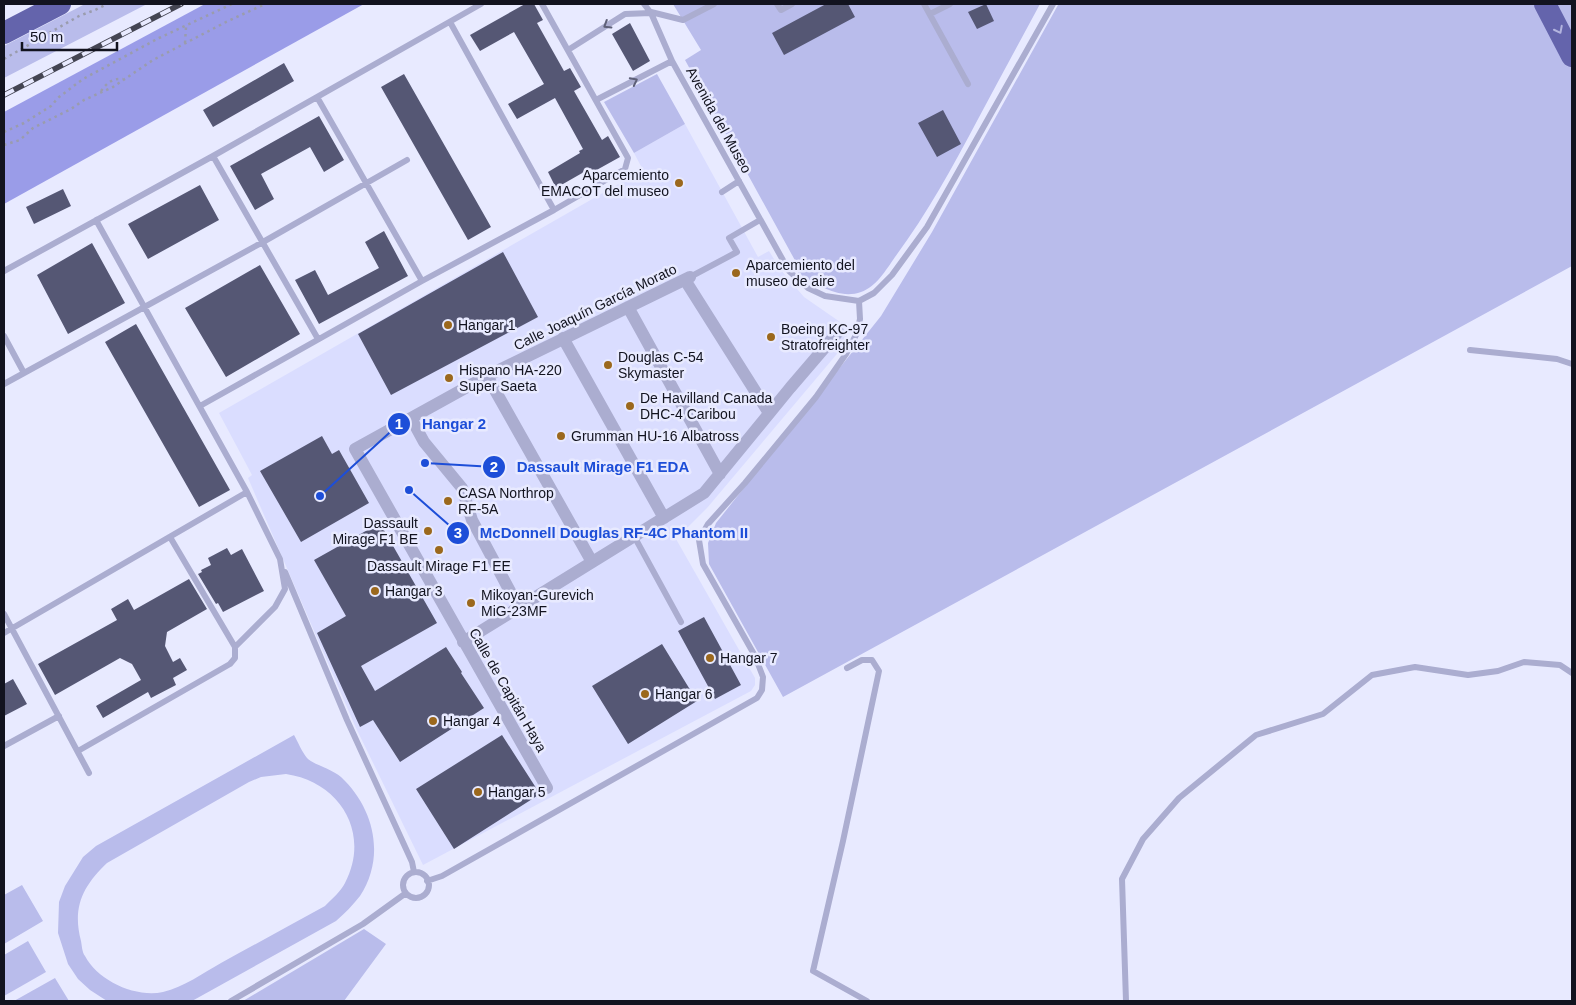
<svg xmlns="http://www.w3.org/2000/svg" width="1576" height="1005" viewBox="0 0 1576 1005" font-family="Arial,sans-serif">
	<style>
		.built { fill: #daddff }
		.green { fill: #b9bceb; fill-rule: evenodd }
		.forest { fill: #9a9ce8 }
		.building { fill: #555774 }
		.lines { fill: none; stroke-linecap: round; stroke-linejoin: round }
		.path { stroke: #9a9cad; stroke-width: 2.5; stroke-dasharray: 2.5 4; stroke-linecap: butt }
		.lane { stroke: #abadd0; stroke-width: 6 }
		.street { stroke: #abadd0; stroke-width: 12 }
		.highway { stroke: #6464ac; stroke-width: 22 }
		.rail-casing { stroke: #444553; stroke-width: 5.5 }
		.rail { stroke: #e8eaff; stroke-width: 4; stroke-dasharray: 11; stroke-linecap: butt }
		.oneway { stroke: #5e6078 }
		.oneway2 { stroke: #b3b4de }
		.poi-dot { fill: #9b681d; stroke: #e8eaff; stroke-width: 2 }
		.labels { text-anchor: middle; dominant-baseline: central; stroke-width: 5; stroke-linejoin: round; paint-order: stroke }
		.street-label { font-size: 14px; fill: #12131f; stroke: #e8eaff }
		.poi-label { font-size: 14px; fill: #12131f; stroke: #e8eaff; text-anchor: start }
		.leader { fill: none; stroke: #1d4ed8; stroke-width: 2 }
		.callout-dot { fill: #1d4ed8; stroke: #e8eaff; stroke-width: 2 }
		.mark-label { font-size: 15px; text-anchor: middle; font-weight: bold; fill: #fff }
		.callout-label { font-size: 15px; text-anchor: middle; font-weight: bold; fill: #1d4ed8; stroke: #e8eaff; stroke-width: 5; stroke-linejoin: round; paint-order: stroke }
	</style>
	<rect width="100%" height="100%" fill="#e8eaff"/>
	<path class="built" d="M685,124L758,257L769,251L780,269L804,297L843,324L847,332V342L707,508L676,539L755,678V685L751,691L423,865L356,728L248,478L252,475L219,413L643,170L634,153Z"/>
	<path class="green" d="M85,4H147L4,78V46Z
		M673,4H1040C1019,43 998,82 977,121C952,168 927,214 895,257C886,270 876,287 861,292C839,300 816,284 798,273L797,264L685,60L701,50Z
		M1056,4H1572V266L783,697L709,564L708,543L716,523L881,316L932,232L1058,5Z
		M657,74L685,124L634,153L604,102Z
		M294,735C298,742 302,752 307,758C312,764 332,769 341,777C374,808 386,856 360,896C353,905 345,913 336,921L192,1001H107L90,990L78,979L68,964L58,933L59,902L65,886L83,857L96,846ZM286,774C340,782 371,833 345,883C341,891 332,899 325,906C290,925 256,944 221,963C203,973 184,987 163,992C136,998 98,981 85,956C82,952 82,946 81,941C72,907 83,886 107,863L249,782L261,777Z
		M22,885L43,921L4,944V895Z
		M364,929L386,944L344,1001H243Z
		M28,941L46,972L4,996V955Z
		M55,978L69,1001H14Z"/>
	<path class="forest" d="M205,4H364L4,204V112Z"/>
	<path class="building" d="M525,4H534L543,20L537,23L564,71L570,68L581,87L574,91L602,140L608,136L620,157L593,172L591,168L556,188L548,172L580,153L579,151L583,149L555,98L517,119L508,104L544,84L514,32L480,51L470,35Z
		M826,4H848L855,17L784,55L772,33Z
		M986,4L994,21L977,29L968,12Z
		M630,23L650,61L633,71L612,34Z
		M284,63L294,81L213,127L203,110Z
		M404,74L491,227L468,240L381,87Z
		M943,110L961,144L937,157L918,123Z
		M319,116L344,160L324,172L310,147L261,174L274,199L255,210L230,166Z
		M200,185L219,220L148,259L128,224Z
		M63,189L71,206L34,224L26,207Z
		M384,231L408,276L319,324L295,280L315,270L328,295L379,268L365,242Z
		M92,243L125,303L68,334L37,275Z
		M503,252L538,317L391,395L358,334Z
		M260,265L300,334L226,377L185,308Z
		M136,324L230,490L199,507L105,342Z
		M322,436L332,454L339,450L369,503L301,542L260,471Z
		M380,523L437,623L361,666L375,691L446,647L462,672L461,673L484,708L400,762L373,720L360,727L317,633L346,616L314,560Z
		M227,548L231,555L242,549L264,591L223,612L218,603L216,604L198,574L202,572L201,570L211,565L208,558Z
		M189,579L207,609L167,632L165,646L173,662L180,658L187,670L173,678L176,685L151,698L148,692L103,718L96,706L141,680L132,664L120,658L55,695L38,664L117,620L111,609L128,599L134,610Z
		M704,617L741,685L715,699L678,631Z
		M662,644L697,701L628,744L592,686Z
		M13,679L27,704L4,716V684Z
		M502,735L540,794L454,849L416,789Z"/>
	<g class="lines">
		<path class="path" d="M185,43L186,27
			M4,59L79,16L95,10L107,4
			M101,91C107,83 112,78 123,79
			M4,132L24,123L51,106L59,97L83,79L159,38L232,4
			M4,145L20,140L33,128L71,109L84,100L113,87L153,60L226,22L265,4"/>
		<path class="lane" d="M644,4L651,13L672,61L789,271L808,288L825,296L859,301L874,293L892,275L927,227L1053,4
			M777,4L781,10L792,4
			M924,4L968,84
			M651,12L683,20L714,4
			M930,14L950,4
			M450,22L554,210
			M568,50L625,14L651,13
			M317,97L422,281
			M596,100L672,61
			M213,156L318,339
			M722,192L739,181
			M96,220L247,492L280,559L285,589L275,607L235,647
			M4,271L213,156L481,4
			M690,277L737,252L729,238L760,220
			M4,336L24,373
			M1470,350L1557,359L1572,364
			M4,384L263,242L407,160
			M200,406L422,281L554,210L625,169L628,158L542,4
			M634,536L681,622
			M285,572L347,720L412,862L414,872
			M4,614L89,773
			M4,633L247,492
			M847,668L862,660H872L879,671L843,841L813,971L867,1001
			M4,746L59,716
			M78,751L230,664L235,658V647L170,537
			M403 885a13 13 0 1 1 26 0a13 13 0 1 1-26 0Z
			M427,881L442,876L757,698L762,690L763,677L755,656L703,564L699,540L708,524L745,483L816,397L846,354L857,333L860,319L859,301
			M231,1001L363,924L406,893
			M1126,1001L1122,879L1143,839L1179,798L1256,735L1323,714L1372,675L1415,667L1468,675L1498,671L1524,662L1560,665L1572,673"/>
		<path class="street" d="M685,280L769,413
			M628,307L720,474
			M563,338L664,518
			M487,376L592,562
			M411,418L424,442L462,488L472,520L519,608
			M463,642L704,493L790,388L838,332
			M547,788L355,449L487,376L690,277"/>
		<path class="highway" d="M1545,4L1572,56
			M4,33L60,4"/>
		<defs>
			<path id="rail" d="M4,95L181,4"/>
		</defs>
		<use href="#rail" class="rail-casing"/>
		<use href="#rail" class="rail"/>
	</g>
	<defs><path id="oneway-chevron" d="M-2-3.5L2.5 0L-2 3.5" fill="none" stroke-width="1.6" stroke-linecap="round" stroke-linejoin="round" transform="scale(1.25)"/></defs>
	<g class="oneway">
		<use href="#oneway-chevron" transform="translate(607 25) rotate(148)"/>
		<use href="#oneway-chevron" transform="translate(634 81) rotate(-27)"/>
	</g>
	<use class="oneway2" href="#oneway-chevron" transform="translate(1559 30) rotate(63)"/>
	<g class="poi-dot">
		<circle cx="679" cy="183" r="5"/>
		<circle cx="736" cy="273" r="5"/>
		<circle cx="448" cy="325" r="5"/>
		<circle cx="771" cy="337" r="5"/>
		<circle cx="608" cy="365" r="5"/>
		<circle cx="449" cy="378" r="5"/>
		<circle cx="630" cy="406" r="5"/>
		<circle cx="561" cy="436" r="5"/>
		<circle cx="448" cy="501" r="5"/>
		<circle cx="428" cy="531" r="5"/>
		<circle cx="439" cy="550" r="5"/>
		<circle cx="375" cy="591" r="5"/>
		<circle cx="471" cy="603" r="5"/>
		<circle cx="710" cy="658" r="5"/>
		<circle cx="645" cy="694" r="5"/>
		<circle cx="433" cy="721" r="5"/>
		<circle cx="478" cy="792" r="5"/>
	</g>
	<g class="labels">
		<g class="street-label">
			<text transform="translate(719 120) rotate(61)">Avenida del Museo</text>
			<text transform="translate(595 307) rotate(-26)">Calle Joaquín García Morato</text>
			<text transform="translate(508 690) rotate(60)">Calle de Capitán Haya</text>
		</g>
		<g class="poi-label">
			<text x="669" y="175" text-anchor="end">Aparcemiento<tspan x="669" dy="16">EMACOT del museo</tspan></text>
			<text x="746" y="265">Aparcemiento del<tspan x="746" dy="16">museo de aire</tspan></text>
			<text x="458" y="325">Hangar 1</text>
			<text x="781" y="329">Boeing KC-97<tspan x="781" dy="16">Stratofreighter</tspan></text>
			<text x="618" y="357">Douglas C-54<tspan x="618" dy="16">Skymaster</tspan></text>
			<text x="459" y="370">Hispano HA-220<tspan x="459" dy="16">Super Saeta</tspan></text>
			<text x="640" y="398">De Havilland Canada<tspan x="640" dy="16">DHC-4 Caribou</tspan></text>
			<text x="571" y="436">Grumman HU-16 Albatross</text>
			<text x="458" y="493">CASA Northrop<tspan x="458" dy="16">RF-5A</tspan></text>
			<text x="418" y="523" text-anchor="end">Dassault<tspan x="418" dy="16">Mirage F1 BE</tspan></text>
			<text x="439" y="566" text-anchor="middle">Dassault Mirage F1 EE</text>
			<text x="385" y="591">Hangar 3</text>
			<text x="481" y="595">Mikoyan-Gurevich<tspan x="481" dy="16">MiG-23MF</tspan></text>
			<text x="720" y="658">Hangar 7</text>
			<text x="655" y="694">Hangar 6</text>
			<text x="443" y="721">Hangar 4</text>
			<text x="488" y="792">Hangar 5</text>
		</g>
	</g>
	<path class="leader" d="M320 496L399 424M425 463L494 467M409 490L458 533"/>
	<g class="callout-dot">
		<circle cx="320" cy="496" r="5"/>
		<circle cx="425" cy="463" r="5"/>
		<circle cx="409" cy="490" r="5"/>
		<circle cx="399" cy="424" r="12"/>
		<circle cx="494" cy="467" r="12"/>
		<circle cx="458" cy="533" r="12"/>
	</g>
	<g class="mark-label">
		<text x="399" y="429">1</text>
		<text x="494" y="472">2</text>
		<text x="458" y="538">3</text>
	</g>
	<g class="callout-label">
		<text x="454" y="429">Hangar 2</text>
		<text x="603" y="472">Dassault Mirage F1 EDA</text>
		<text x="614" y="538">McDonnell Douglas RF-4C Phantom II</text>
	</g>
	<rect width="1576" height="1005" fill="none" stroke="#12131f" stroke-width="10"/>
	<path d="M22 42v8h95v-8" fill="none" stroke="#12131f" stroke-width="2.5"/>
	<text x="30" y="42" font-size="15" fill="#12131f" stroke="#e8eaff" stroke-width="4" paint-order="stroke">50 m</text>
</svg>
